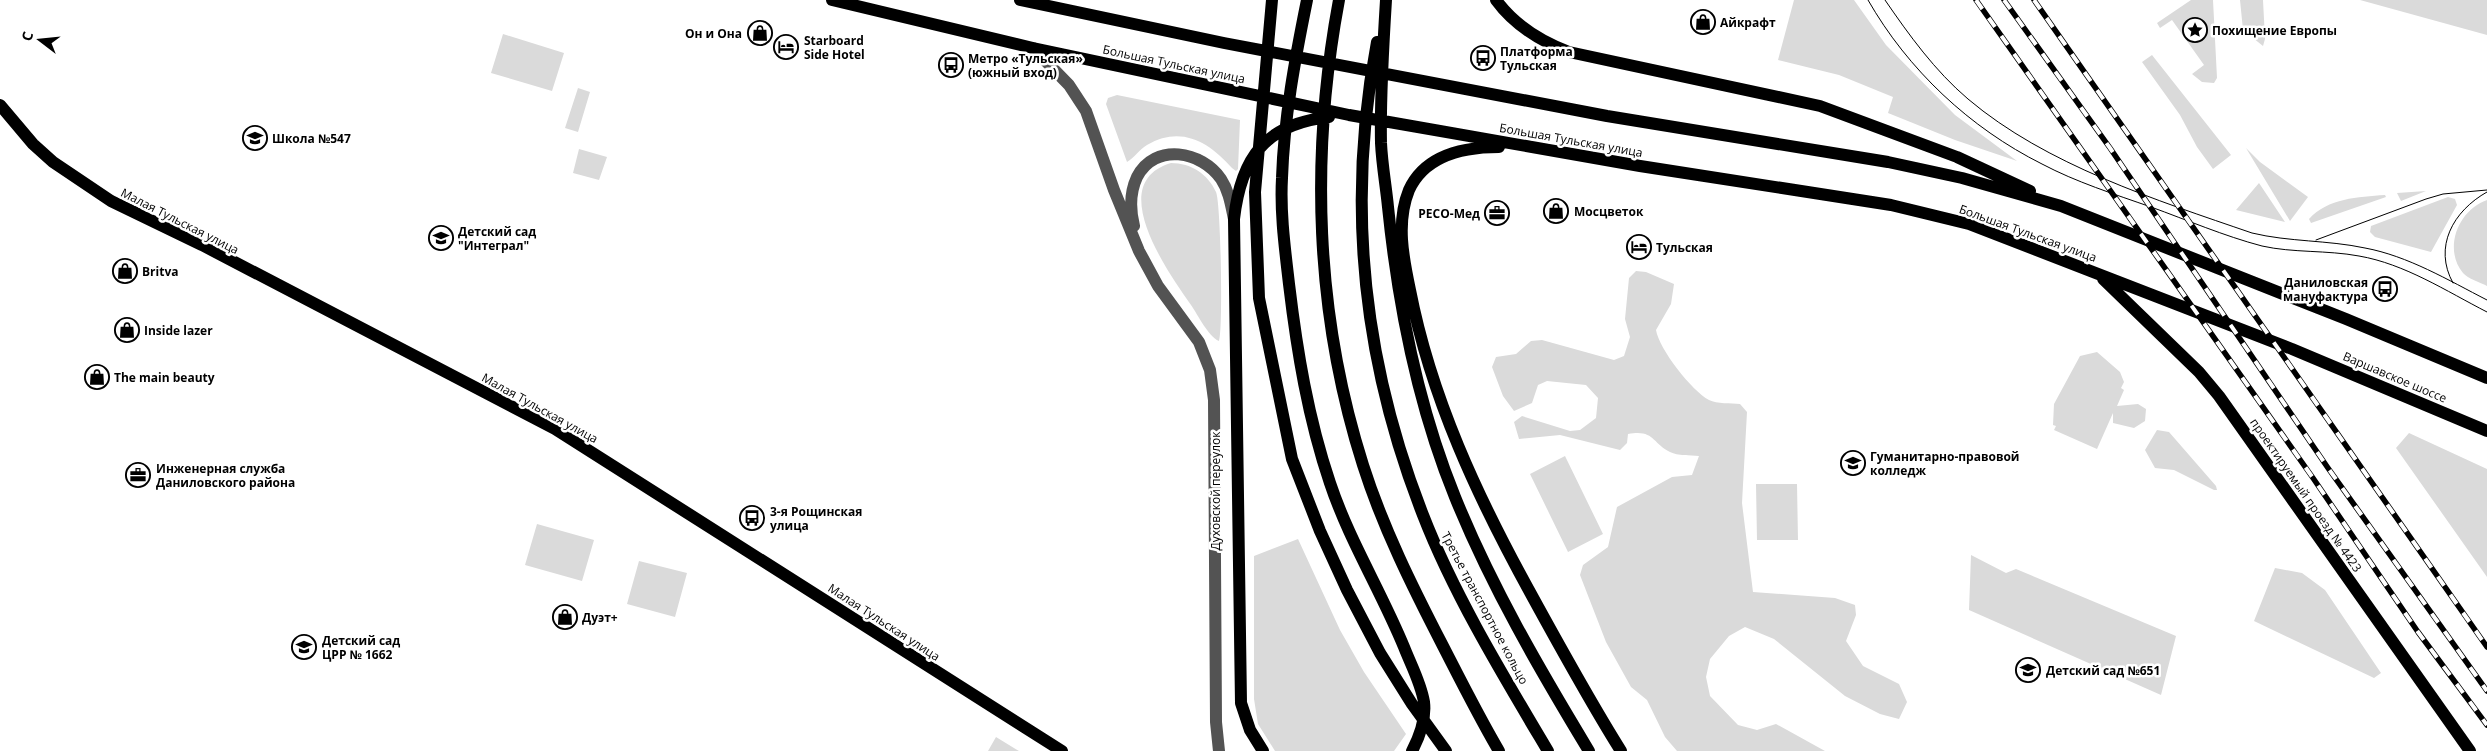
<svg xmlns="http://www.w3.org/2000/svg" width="2487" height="751" viewBox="0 0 2487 751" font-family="'Open Sans',sans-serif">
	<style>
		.green { fill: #dadada }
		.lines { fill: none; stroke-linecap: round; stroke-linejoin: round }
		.minor { stroke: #535353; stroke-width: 12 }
		.major { stroke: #000; stroke-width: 12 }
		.tram { stroke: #000; stroke-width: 1 }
		.rail-casing { stroke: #000; stroke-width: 5.5 }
		.rail { stroke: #fff; stroke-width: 4; stroke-dasharray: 11; stroke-linecap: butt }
		.labels { text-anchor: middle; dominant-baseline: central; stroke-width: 5; stroke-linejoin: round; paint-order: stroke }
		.poi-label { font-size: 12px; font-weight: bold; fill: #000; stroke: #fff; text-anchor: start }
		.street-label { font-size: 12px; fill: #000; stroke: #fff }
	</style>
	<rect width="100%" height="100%" fill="#fff"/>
	<path class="green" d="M1794,0H1854L1886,45L1955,115L2017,161L1955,140L1888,113L1893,97L1839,75L1778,60Z
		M2191,0H2213L2217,78L2214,83L2202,82L2192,74L2204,65L2172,20L2160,28L2157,23Z
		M2240,0H2263L2265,39L2263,46L2243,30Z
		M2360,0H2487V35Z
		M503,34L564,53L552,91L491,73Z
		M2152,55L2231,155L2213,169L2197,147L2180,115L2142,62Z
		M578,88L590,92L578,132L565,128Z
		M1117,95L1240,120L1238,169L1236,171L1232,168C1209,142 1181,125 1147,145C1140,149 1134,158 1127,162L1106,104L1108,98Z
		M2246,148L2260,162L2308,197L2290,221Z
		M579,149L607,157L599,180L573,173Z
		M1171,163C1191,163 1208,174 1216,192C1221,203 1223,330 1219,341C1208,336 1198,315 1191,305C1168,272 1104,183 1171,163Z
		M2259,183L2285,222L2236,210Z
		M2426,191L2401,201L2397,193Z
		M2385,195L2386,197L2311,223L2309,219C2328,198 2358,197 2385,195Z
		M2448,197L2455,199L2457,205L2431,252L2375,237L2370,232L2371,226Z
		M2487,200V286C2480,282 2468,279 2463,273C2443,249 2458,210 2487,200Z
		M1636,271L1646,272L1674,284L1671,304L1656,330C1659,349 1692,391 1709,400C1717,404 1731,403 1740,404L1747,412L1742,503L1753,592L1835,598L1855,605L1856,615L1846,641L1863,666L1899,684L1907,702L1899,719L1880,714L1845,696L1774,639L1745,627L1729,636L1710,659L1706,677L1710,696L1738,725L1757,730L1776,724L1825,751H1677L1665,737L1647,700L1631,687L1606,642L1580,575L1583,565L1608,547L1617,507L1672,477L1692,475L1699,456C1690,455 1678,456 1670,452C1652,443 1654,429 1628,434L1627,443L1620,450L1560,435L1519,439L1514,422L1522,416L1570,431L1580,430L1596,418L1598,398L1586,385L1547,381L1538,385L1532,403L1514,411L1503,396L1492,367L1496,357L1516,354L1531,341L1542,340L1614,360L1624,356L1630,337L1625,319L1629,278Z
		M2097,352L2120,372L2124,382L2121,388L2124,390L2117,406L2138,404L2146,409L2145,421L2134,428L2113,423V413L2097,449L2054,430L2056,426L2053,425L2054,404L2080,356Z
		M2157,430L2169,432L2216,486L2217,490H2214L2174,470L2155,468L2145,450Z
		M2409,433L2487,469V577L2396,448Z
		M1565,456L1603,534L1568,552L1530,474Z
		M1756,484H1797L1798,540H1757Z
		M537,524L594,540L582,581L525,565Z
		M1298,539L1340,630L1364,672L1406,734L1394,751H1275L1258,724L1254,699V556Z
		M1971,555L2006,573L2016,569L2176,636L2161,695L1969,610Z
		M639,561L687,573L675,617L627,604Z
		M2275,568L2302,573L2325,590L2381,673L2374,678L2254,621Z
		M996,737L1019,751H988Z"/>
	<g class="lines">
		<path class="minor" d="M1033,48L1069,85L1086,111L1114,190L1139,251L1158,286L1199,342L1210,370L1214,400L1216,722L1219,751
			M1134,226C1130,210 1130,192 1137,177C1155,142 1202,151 1221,179C1229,191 1231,205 1234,219"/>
		<path class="major" d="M832,0L1033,48L1349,115L1640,166L1891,205L1969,224L2292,349L2487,431
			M1020,0L1224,43L1607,116L1888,162L1962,178L2061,206L2346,319L2487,378
			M1272,0L1255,192L1259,298L1292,459L1320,531L1347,590L1380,653L1412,704L1446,751
			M1307,0C1295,59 1284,118 1282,178C1280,213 1285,249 1289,284C1297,351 1308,418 1330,483C1349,540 1381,591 1404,647C1411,665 1421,683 1424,702C1426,719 1420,736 1412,751
			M1339,0C1310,155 1315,314 1363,465C1383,528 1413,588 1443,646C1461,681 1479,717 1499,751
			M1386,0C1383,48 1380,96 1381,143C1382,165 1386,186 1388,207C1398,305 1418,406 1455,497C1491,586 1540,670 1589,751
			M1496,0C1515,26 1540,41 1569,52L1820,106L1957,157L2030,191
			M1377,42C1346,203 1363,362 1423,515C1454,595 1504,677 1548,751
			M0,105L33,144L53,162L111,201L202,245L555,429L1062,751
			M1499,147C1465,147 1425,155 1409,190C1396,222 1403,257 1410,290C1431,398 1478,498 1531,594C1560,647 1589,700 1621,751
			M2103,279L2199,372L2219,396L2470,751
			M1263,751L1250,730L1241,703L1234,219C1241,158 1265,124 1329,117"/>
		<path class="tram" d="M1868,0C1908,70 1970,128 2042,164C2076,182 2114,194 2151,207C2187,220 2224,236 2262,246C2293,253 2327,250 2359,256C2405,264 2446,291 2487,312
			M1885,0C1909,35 1935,71 1968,99C2046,165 2156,200 2252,233C2289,242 2328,240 2365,248C2408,256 2448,280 2487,300
			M2316,240L2426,199L2443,194L2487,190
			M2453,283C2433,247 2453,211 2487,192"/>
		<defs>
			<path id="rail" d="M1976,0L2313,478L2418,632L2487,725
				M2004,0L2110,148L2328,468L2487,691
				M2034,0L2487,647"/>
		</defs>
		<use href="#rail" class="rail-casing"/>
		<use href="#rail" class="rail"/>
	</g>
	<defs>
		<symbol id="shop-ring" viewBox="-11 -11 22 22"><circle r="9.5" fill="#fff" stroke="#000" stroke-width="1.5"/><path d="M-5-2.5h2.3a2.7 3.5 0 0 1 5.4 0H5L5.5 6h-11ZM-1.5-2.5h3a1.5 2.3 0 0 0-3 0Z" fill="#000"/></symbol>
		<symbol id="sight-ring" viewBox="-11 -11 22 22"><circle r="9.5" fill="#fff" stroke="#000" stroke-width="1.5"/><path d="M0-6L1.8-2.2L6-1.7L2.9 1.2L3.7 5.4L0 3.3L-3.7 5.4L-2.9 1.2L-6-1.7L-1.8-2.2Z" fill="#000"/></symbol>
		<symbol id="hotel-ring" viewBox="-11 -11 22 22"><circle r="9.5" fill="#fff" stroke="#000" stroke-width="1.5"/><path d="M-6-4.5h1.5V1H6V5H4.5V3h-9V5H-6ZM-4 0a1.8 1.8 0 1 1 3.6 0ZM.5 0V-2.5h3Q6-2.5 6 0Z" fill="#000"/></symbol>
		<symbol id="bus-ring" viewBox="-11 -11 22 22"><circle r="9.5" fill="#fff" stroke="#000" stroke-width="1.5"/><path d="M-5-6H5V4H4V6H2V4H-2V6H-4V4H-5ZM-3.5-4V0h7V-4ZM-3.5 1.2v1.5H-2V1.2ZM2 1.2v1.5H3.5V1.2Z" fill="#000"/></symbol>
		<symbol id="school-ring" viewBox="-11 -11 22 22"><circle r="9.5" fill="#fff" stroke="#000" stroke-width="1.5"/><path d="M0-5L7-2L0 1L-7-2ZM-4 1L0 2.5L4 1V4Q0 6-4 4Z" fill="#000"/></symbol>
		<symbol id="office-ring" viewBox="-11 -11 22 22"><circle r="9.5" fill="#fff" stroke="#000" stroke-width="1.5"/><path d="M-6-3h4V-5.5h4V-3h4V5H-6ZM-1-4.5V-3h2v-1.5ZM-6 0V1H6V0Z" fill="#000"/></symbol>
		<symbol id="university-ring" viewBox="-11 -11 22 22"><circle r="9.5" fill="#fff" stroke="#000" stroke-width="1.5"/><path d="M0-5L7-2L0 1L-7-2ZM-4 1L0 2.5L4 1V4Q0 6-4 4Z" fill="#000"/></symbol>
	</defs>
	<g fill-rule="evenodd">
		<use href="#shop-ring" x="1689" y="8" width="28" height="28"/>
		<use href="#sight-ring" x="2181" y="16" width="28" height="28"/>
		<use href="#shop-ring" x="746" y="19" width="28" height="28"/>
		<use href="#hotel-ring" x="772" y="33" width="28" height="28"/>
		<use href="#bus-ring" x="1469" y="44" width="28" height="28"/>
		<use href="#bus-ring" x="937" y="51" width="28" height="28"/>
		<use href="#school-ring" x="241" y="124" width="28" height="28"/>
		<use href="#shop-ring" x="1542" y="197" width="28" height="28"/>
		<use href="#office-ring" x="1483" y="199" width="28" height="28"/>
		<use href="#school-ring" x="427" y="224" width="28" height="28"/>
		<use href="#hotel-ring" x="1625" y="233" width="28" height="28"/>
		<use href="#shop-ring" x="111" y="257" width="28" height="28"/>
		<use href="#bus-ring" x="2371" y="275" width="28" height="28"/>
		<use href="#shop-ring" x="113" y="316" width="28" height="28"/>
		<use href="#shop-ring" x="83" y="363" width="28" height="28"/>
		<use href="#university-ring" x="1839" y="449" width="28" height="28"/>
		<use href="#office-ring" x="124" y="461" width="28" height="28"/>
		<use href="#bus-ring" x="738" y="504" width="28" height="28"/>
		<use href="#shop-ring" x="551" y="603" width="28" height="28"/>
		<use href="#school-ring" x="290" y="633" width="28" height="28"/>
		<use href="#school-ring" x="2014" y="656" width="28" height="28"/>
	</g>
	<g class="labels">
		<g class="poi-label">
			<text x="1720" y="22">Айкрафт</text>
			<text x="2212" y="30">Похищение Европы</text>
			<text x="742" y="33" text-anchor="end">Он и Она</text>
			<text x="804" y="40">Starboard<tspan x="804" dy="14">Side Hotel</tspan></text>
			<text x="1500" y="51">Платформа<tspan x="1500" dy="14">Тульская</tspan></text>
			<text x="968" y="58">Метро «Тульская»<tspan x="968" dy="14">(южный вход)</tspan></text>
			<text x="272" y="138">Школа №547</text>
			<text x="1574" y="211">Мосцветок</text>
			<text x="1480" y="213" text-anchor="end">РЕСО-Мед</text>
			<text x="458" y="231">Детский сад<tspan x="458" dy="14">"Интеграл"</tspan></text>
			<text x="1656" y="247">Тульская</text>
			<text x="142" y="271">Britva</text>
			<text x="2368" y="282" text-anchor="end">Даниловская<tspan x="2368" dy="14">мануфактура</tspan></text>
			<text x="144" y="330">Inside lazer</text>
			<text x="114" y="377">The main beauty</text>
			<text x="1870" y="456">Гуманитарно-правовой<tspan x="1870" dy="14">колледж</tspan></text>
			<text x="156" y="468">Инженерная служба<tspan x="156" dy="14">Даниловского района</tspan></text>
			<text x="770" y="511">3-я Рощинская<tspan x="770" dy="14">улица</tspan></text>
			<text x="582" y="617">Дуэт+</text>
			<text x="322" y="640">Детский сад<tspan x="322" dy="14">ЦРР № 1662</tspan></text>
			<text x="2046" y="670">Детский сад №651</text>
		</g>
		<g class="street-label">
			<text transform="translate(1174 64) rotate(12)">Большая Тульская улица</text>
			<text transform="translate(1571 140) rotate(10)">Большая Тульская улица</text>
			<text transform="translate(180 221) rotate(27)">Малая Тульская улица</text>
			<text transform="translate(2028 233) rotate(20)">Большая Тульская улица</text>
			<text transform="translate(2395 377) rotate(23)">Варшавское шоссе</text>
			<text transform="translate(540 408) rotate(29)">Малая Тульская улица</text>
			<text transform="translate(1215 491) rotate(-90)">Духовской переулок</text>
			<text transform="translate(2306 495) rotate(55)">проектируемый проезд № 4423</text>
			<text transform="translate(1485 608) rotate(62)">Третье транспортное кольцо</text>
			<text transform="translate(884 622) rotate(33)">Малая Тульская улица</text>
		</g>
	</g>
	<g transform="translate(40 40) rotate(286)" stroke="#ffffff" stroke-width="4" paint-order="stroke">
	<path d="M0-4L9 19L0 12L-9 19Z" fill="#000000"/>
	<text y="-8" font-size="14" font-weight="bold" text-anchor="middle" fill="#000000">С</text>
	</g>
</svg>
